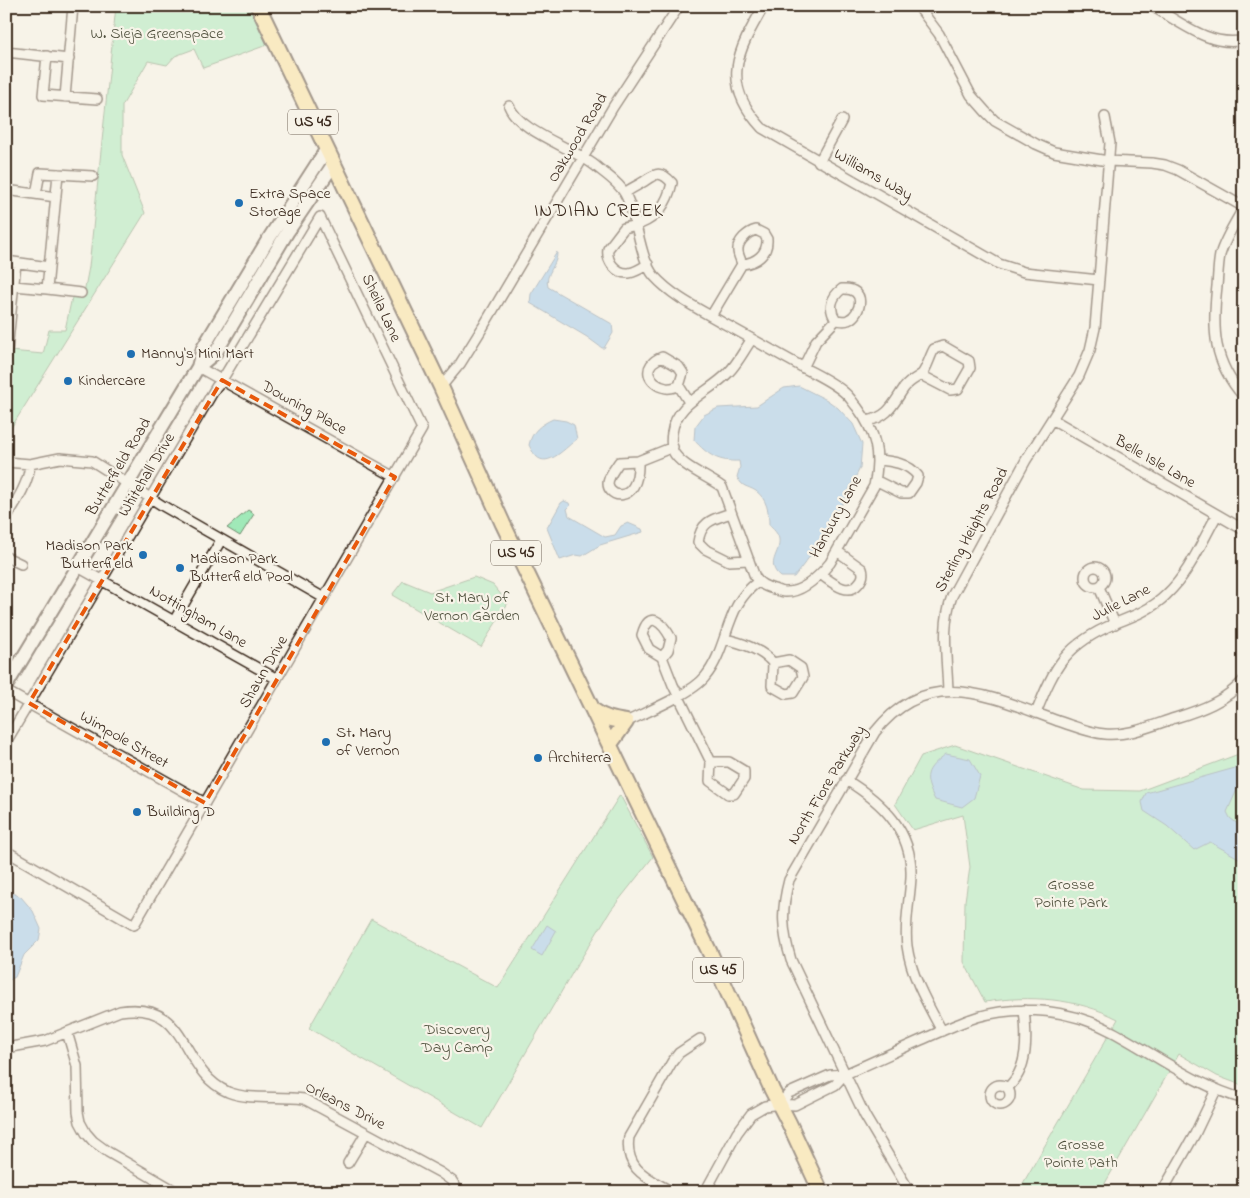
<svg xmlns="http://www.w3.org/2000/svg" width="1250" height="1198" viewBox="0 0 1250 1198" font-family="'Indie Flower',sans-serif">
	<style>
		.green { fill: #a0e9b8; stroke: #6e8a6b }
		.water { fill: #93c4ee; stroke: #70869b }
		.lines { fill: none; stroke-linecap: round; stroke-linejoin: round }
		.street-casing { stroke: #3b2a1e; stroke-width: 12 }
		.secondary-casing { stroke: #3b2a1e; stroke-width: 16 }
		.primary-casing { stroke: #3b2a1e; stroke-width: 18 }
		.street { stroke: #f7f3e8; stroke-width: 9 }
		.secondary { stroke: #f7f3e8; stroke-width: 12 }
		.primary { stroke: #fbdf96; stroke-width: 14 }
		.marked { fill: none; stroke: #e8590c; stroke-width: 4; stroke-dasharray: 10 6; stroke-linejoin: round }
		.poi-dot { fill: #1f6fb2; stroke: #f7f3e8; stroke-width: 2 }
		.labels { text-anchor: middle; dominant-baseline: central; stroke-width: 4.5; stroke-linejoin: round; paint-order: stroke }
		.shield { fill: #f7f3e8; stroke: #73665b; stroke-width: 1 }
		.shield-label { font-size: 15px; font-weight: bold; fill: #3b2a1e }
		.park-label { font-size: 16px; fill: #4f503d; stroke: #f7f3e8 }
		.street-label { font-size: 16px; fill: #3b2a1e; stroke: #f7f3e8 }
		.poi-label { font-size: 16px; fill: #3b2a1e; stroke: #f7f3e8; text-anchor: start }
		.quarter-label { font-size: 19px; letter-spacing: 1px; fill: #3b2a1e; stroke: #f7f3e8 }
	</style>
	<rect width="100%" height="100%" fill="#f7f3e8"/>
	<filter id="ink" filterUnits="userSpaceOnUse"><feTurbulence type="fractalNoise" baseFrequency=".02" numOctaves="2"/><feDisplacementMap in="SourceGraphic" scale="10" xChannelSelector="R" yChannelSelector="G"/><feConvolveMatrix kernelMatrix="1 2 1 2 8 2 1 2 1" color-interpolation-filters="sRGB"/></filter>
	<g filter="url(#ink)">
		<path class="green" d="M116,6H249L267,45L203,68L194,49L175,56L167,65L148,61L122,106V155L145,213L6,436V401L10,351L43,354L49,330H65L72,297L83,298L89,267Z
			M248,510L254,514L240,536L227,528Z
			M474,577L493,585L508,603L481,647L392,595L403,581L430,592Z
			M955,745L1084,790L1140,791L1244,752V1086L1217,1076L1179,1054L1100,1192H1018L1118,1019C1077,998 1030,995 985,1002L964,962L965,901L970,867L963,815L913,830L895,804L921,756Z
			M620,795L653,857L611,910L574,970L482,1128L309,1028L371,919L498,988Z"/>
		<path class="water" d="M557,252C558,265 544,274 548,287L612,324L613,333L604,348H602L587,337L530,303L531,294Z
			M799,386L827,400L838,408L853,424L862,444L860,468L833,522L824,538L794,577H781C764,563 781,554 779,539C778,533 773,529 769,525C769,512 767,499 756,491C746,485 743,488 737,477L740,467L739,461C718,462 708,455 694,440L695,427L704,415L718,408L757,406L784,388Z
			M553,419L566,421L574,425L577,439C567,446 548,469 536,456C533,453 531,449 529,445C532,431 540,425 553,419Z
			M564,501L569,503L570,506L567,509L569,516L605,537L615,535L621,526L628,523L642,529L643,532L600,545L582,556L576,555L560,560L547,528L561,503Z
			M946,754L970,759L980,776L974,798L962,807L935,800C923,776 925,770 946,754Z
			M1238,764L1244,766V774L1227,812L1230,818L1244,829V861L1210,842L1194,850L1167,826L1144,811L1142,802L1146,793L1235,768Z
			M6,890L21,897L33,911L41,929L39,940L24,955L15,977L6,982Z
			M547,925L556,931L542,956L532,950Z"/>
		<g class="lines">
			<defs>
				<path id="street" d="M764,6C737,52 720,83 762,128L999,264L1024,272L1099,280
					M918,6L939,34L971,95L986,112L995,121L1036,144L1054,152L1108,161L1152,163L1165,165L1178,170L1244,207
					M1152,6C1180,22 1211,48 1244,40
					M6,52L69,59
					M47,56L43,95L97,99
					M65,97L73,6
					M509,106C520,133 576,148 598,168C607,175 620,184 625,194C638,217 639,258 654,276C673,297 699,309 723,323C751,338 778,354 806,369C819,376 834,383 845,393C850,397 853,403 857,407C876,432 881,455 874,486L830,563C820,575 803,593 785,592C782,592 777,590 774,589C766,587 759,584 755,577L722,487C709,477 680,466 673,451C671,447 671,438 672,433C676,402 709,393 728,373C738,363 744,350 752,339
					M819,162L842,120
					M58,174L47,289L81,293
					M6,190L56,197
					M625,193C631,188 637,186 643,182C655,174 660,169 672,183C668,201 658,217 640,224C635,226 630,226 624,228L608,249C606,261 616,274 629,273C636,272 642,268 648,264
					M36,194L40,173L93,176
					M1244,207C1235,223 1225,238 1220,255C1218,265 1218,276 1217,286C1212,330 1213,362 1244,397
					M756,230L764,234L767,239C768,254 756,263 742,264C741,260 738,255 738,251C737,241 748,232 756,230Z
					M6,261L49,267
					M14,286L47,289
					M842,289C867,287 862,314 848,320C844,322 840,320 836,320C828,309 831,297 842,289Z
					M711,316L742,264
					M662,357L679,367L683,373L679,386C675,387 670,389 666,388C647,384 641,365 662,357Z
					M6,361L16,263
					M198,367L395,477
					M803,368L816,341L836,320
					M679,386L689,402
					M441,387L460,364L483,327L613,107L679,6
					M1052,419L1244,530
					M867,421C889,417 893,404 904,388C910,380 917,378 922,374C927,368 930,356 934,349L943,346L969,361L970,368L958,389L950,390L921,375
					M638,461C640,508 602,498 609,479C611,473 616,467 619,462L638,461L673,447
					M6,462L30,464L60,458L92,461L163,506L324,598
					M875,480L901,493H909L916,483L918,476C908,463 892,461 877,460
					M731,513C713,519 701,521 698,542L705,549L729,561L749,560
					M6,518C16,502 29,483 30,464
					M6,557L21,564
					M1085 577a10 10 0 1 1 20 0a10 10 0 1 1-20 0Z
					M78,567L277,679
					M820,574C831,581 847,597 858,584C863,579 864,575 862,569L837,551
					M1099,587L1115,624
					M174,621L221,540
					M724,639C741,642 762,650 773,663L772,686L786,694L793,693L803,677L801,668L789,660L773,663
					M662,657L668,650L671,638C662,622 649,609 642,635L649,649L662,657L673,685L711,762L710,781L728,794H734L744,779V771L729,762H711
					M6,691L205,803
					M948,691C947,659 941,626 952,596L1026,460L1079,376L1090,350L1095,328L1110,143L1105,117
					M1036,713C1055,665 1066,644 1116,623C1134,616 1152,609 1166,595C1189,574 1202,541 1217,515
					M626,722C646,712 693,693 705,677C729,648 725,604 758,582
					M6,742L216,387L222,380L320,217L422,429L134,925L6,851
					M846,780C882,802 913,831 911,877C910,900 904,923 907,946C911,976 928,1005 942,1031
					M67,1032L77,1066L78,1112L80,1122L86,1133L93,1141L108,1152L177,1192
					M6,1048L45,1041L120,1011C191,1000 178,1070 228,1092C250,1101 281,1095 304,1099L441,1173L452,1181L459,1192
					M990 1095a10 10 0 1 1 20 0a10 10 0 1 1-20 0Z
					M1007,1088C1029,1070 1027,1036 1024,1010
					M780,1104L789,1093L830,1075L845,1074C871,1063 896,1051 921,1040C940,1032 958,1023 977,1017C1022,1004 1072,1010 1113,1032C1156,1055 1196,1086 1244,1099
					M348,1163L366,1133
					M672,1192C648,1178 624,1170 629,1137L672,1062L679,1053L700,1039
					M705,1192L737,1133L751,1114L765,1106L780,1104L795,1105L835,1085L845,1074
					M910,1192L865,1116L791,960C782,930 781,910 789,880L875,732C929,664 991,697 1058,721C1074,726 1089,733 1105,734C1130,736 1153,725 1175,718C1201,710 1226,701 1244,680
					M1162,1192L1195,1134L1216,1090"/>
				<path id="secondary" d="M198,367L216,352L288,231L333,165
					M6,686L198,367L203,348L266,243L326,150"/>
				<path id="primary" d="M258,6L441,387L503,524L711,955L772,1090L789,1123L821,1192
					M593,710C603,718 613,720 626,722L610,744"/>
			</defs>
			<use href="#street" class="street-casing"/>
			<use href="#secondary" class="secondary-casing"/>
			<use href="#primary" class="primary-casing"/>
			<use href="#street" class="street"/>
			<use href="#secondary" class="secondary"/>
			<use href="#primary" class="primary"/>
		</g>
	</g>
	<path d="M0 0H1250V1198H0ZM222,380L395,477L205,803L29,703Z" fill="#f7f3e8" fill-opacity=".55" fill-rule="evenodd"/>
	<path class="marked" d="M222,380L395,477L205,803L29,703Z"/>
	<g class="poi-dot">
		<circle cx="239" cy="203" r="5"/>
		<circle cx="131" cy="354" r="5"/>
		<circle cx="68" cy="381" r="5"/>
		<circle cx="143" cy="555" r="5"/>
		<circle cx="180" cy="568" r="5"/>
		<circle cx="326" cy="742" r="5"/>
		<circle cx="538" cy="758" r="5"/>
		<circle cx="137" cy="812" r="5"/>
	</g>
	<g class="labels">
		<g class="shield">
			<rect x="288" y="109.5" width="50" height="25" rx="4"/>
			<rect x="491" y="540.5" width="50" height="25" rx="4"/>
			<rect x="693" y="957.5" width="50" height="25" rx="4"/>
		</g>
		<g class="shield-label">
			<text x="313" y="122">US 45</text>
			<text x="516" y="553">US 45</text>
			<text x="718" y="970">US 45</text>
		</g>
		<g class="park-label">
			<text x="157" y="34">W. Sieja Greenspace</text>
			<text x="472" y="598">St. Mary of<tspan x="472" dy="18">Vernon Garden</tspan></text>
			<text x="1071" y="885">Grosse<tspan x="1071" dy="18">Pointe Park</tspan></text>
			<text x="457" y="1030">Discovery<tspan x="457" dy="18">Day Camp</tspan></text>
			<text x="1081" y="1145">Grosse<tspan x="1081" dy="18">Pointe Path</tspan></text>
		</g>
		<g class="street-label">
			<text transform="translate(578 138) rotate(-59)">Oakwood Road</text>
			<text transform="translate(873 175) rotate(30)">Williams Way</text>
			<text transform="translate(381 308) rotate(65)">Sheila Lane</text>
			<text transform="translate(304 408) rotate(29)">Downing Place</text>
			<text transform="translate(1155 462) rotate(30)">Belle Isle Lane</text>
			<text transform="translate(119 467) rotate(-59)">Butterfield Road</text>
			<text transform="translate(147 475) rotate(-59)">Whitehall Drive</text>
			<text transform="translate(836 517) rotate(-61)">Hanbury Lane</text>
			<text transform="translate(972 530) rotate(-62)">Sterling Heights Road</text>
			<text transform="translate(1121 603) rotate(-27)">Julie Lane</text>
			<text transform="translate(198 617) rotate(30)">Nottingham Lane</text>
			<text transform="translate(264 672) rotate(-60)">Shaun Drive</text>
			<text transform="translate(124 740) rotate(30)">Wimpole Street</text>
			<text transform="translate(827 785) rotate(-59)">North Fiore Parkway</text>
			<text transform="translate(345 1106) rotate(27)">Orleans Drive</text>
		</g>
		<g class="poi-label">
			<text x="249" y="194">Extra Space<tspan x="249" dy="18">Storage</tspan></text>
			<text x="141" y="354">Manny's Mini Mart</text>
			<text x="78" y="381">Kindercare</text>
			<text x="133" y="546" text-anchor="end">Madison Park<tspan x="133" dy="18">Butterfield</tspan></text>
			<text x="190" y="559">Madison Park<tspan x="190" dy="18">Butterfield Pool</tspan></text>
			<text x="336" y="733">St. Mary<tspan x="336" dy="18">of Vernon</tspan></text>
			<text x="548" y="758">Architerra</text>
			<text x="147" y="812">Building D</text>
		</g>
		<g class="quarter-label">
			<text x="599" y="211">INDIAN CREEK</text>
		</g>
	</g>
	<rect width="1250" height="1198" fill="none" stroke="#f7f3e8" stroke-width="25"/>
	<rect x="12" y="12" width="1225" height="1173" fill="none" stroke="#3b2a1e" stroke-width="2" filter="url(#ink)"/>
</svg>
